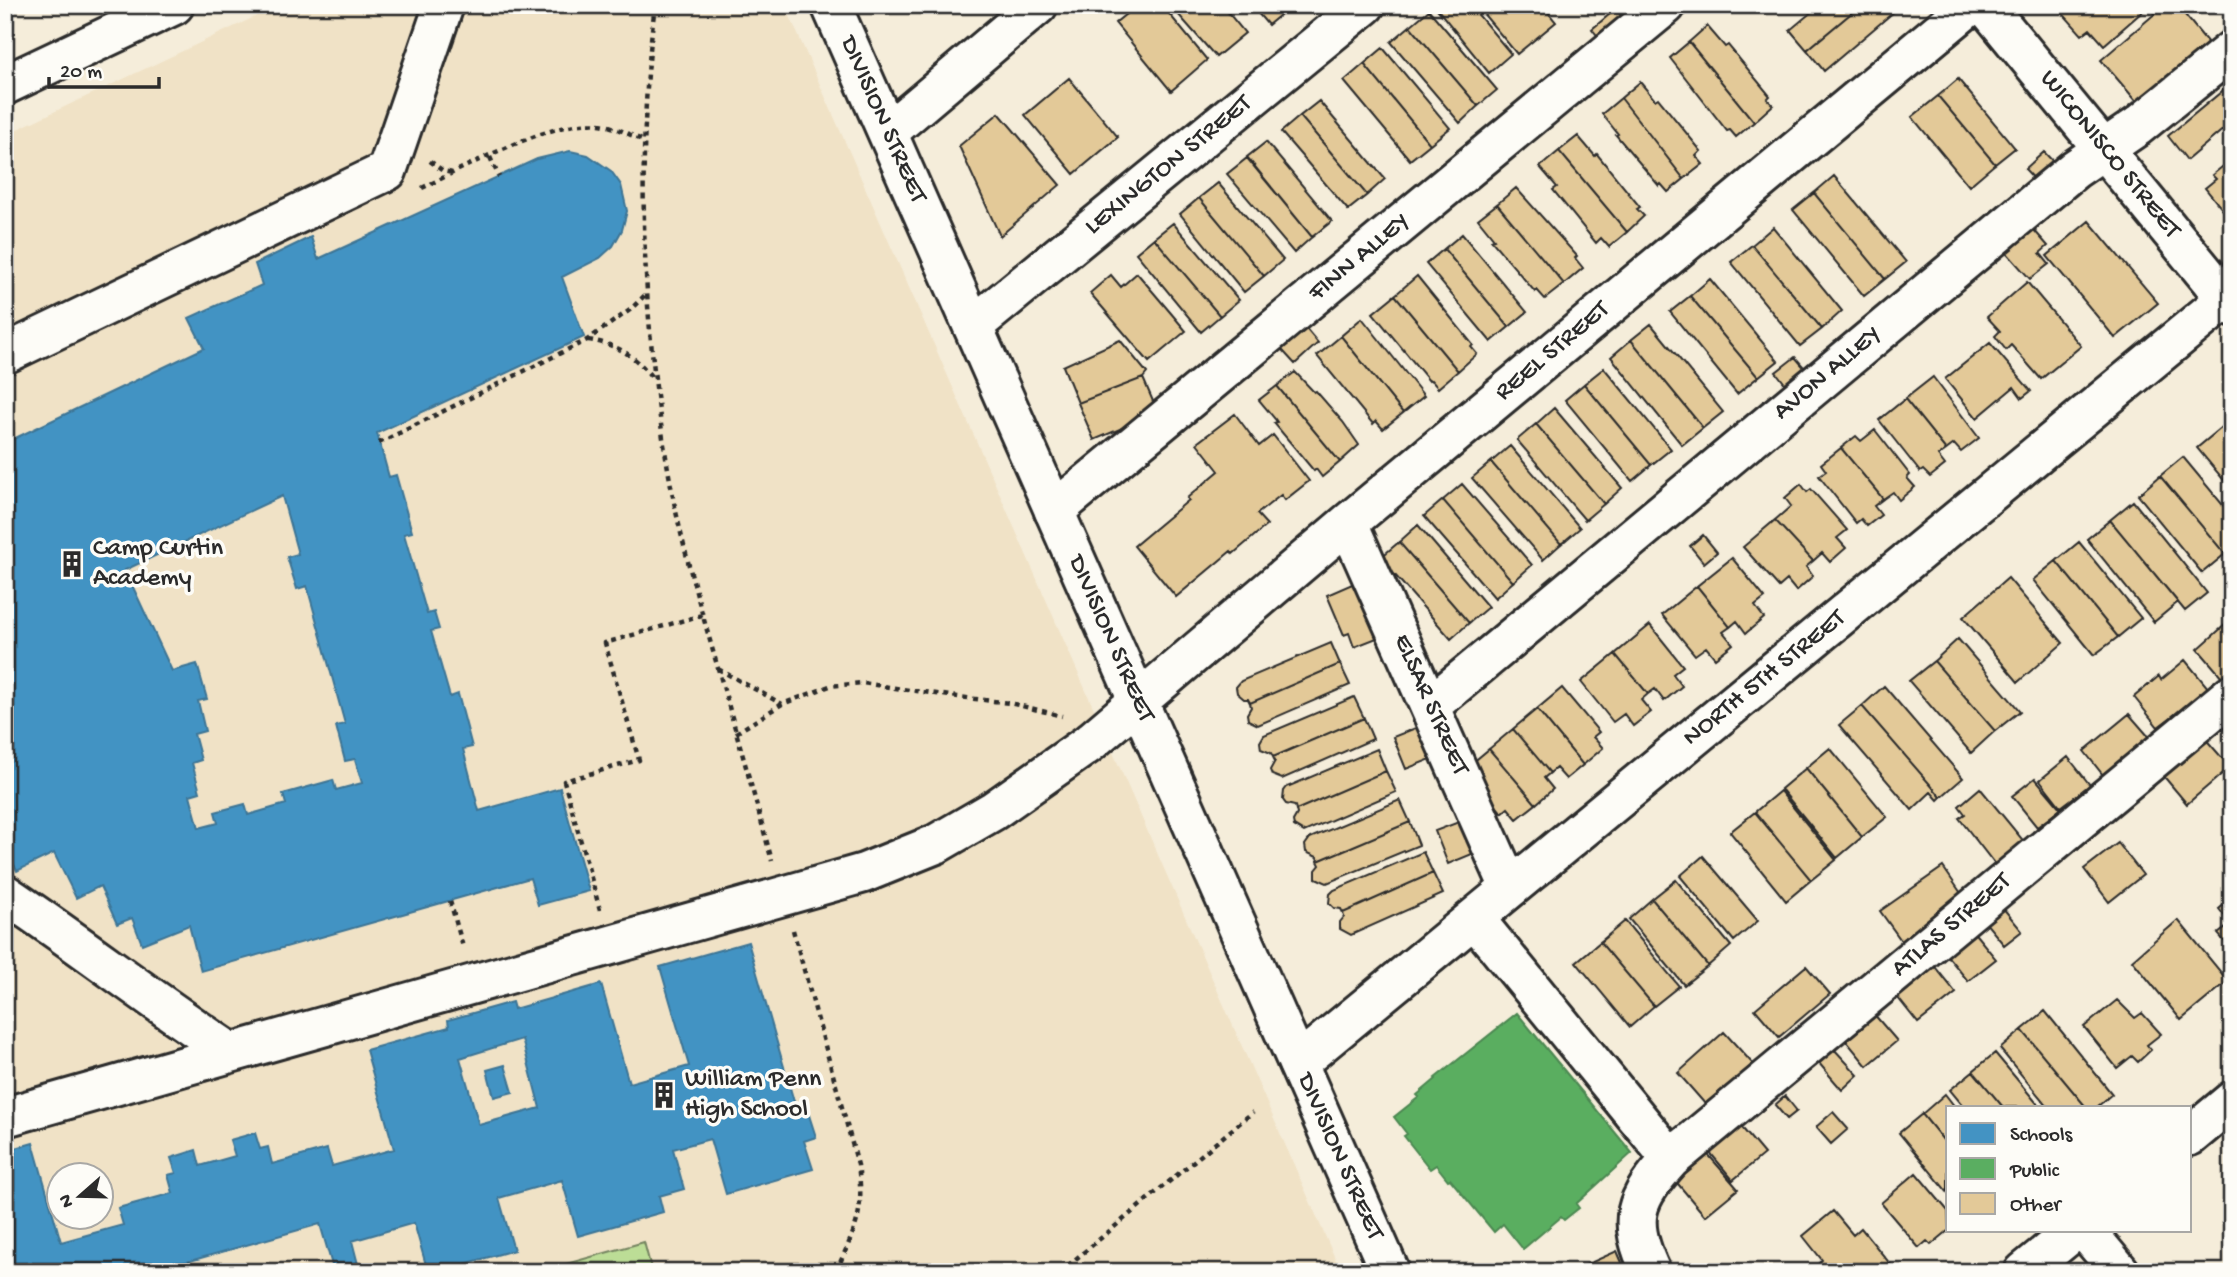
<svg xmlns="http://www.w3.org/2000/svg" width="2237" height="1277" viewBox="0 0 2237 1277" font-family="'Gochi Hand',sans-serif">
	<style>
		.built { fill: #f0e2c6; fill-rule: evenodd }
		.green { fill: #bcdd96; stroke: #748460; stroke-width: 2 }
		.schools { fill: #4393c3; stroke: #3c7495; stroke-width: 2; fill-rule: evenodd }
		.public { fill: #5aae61; stroke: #4c8751; stroke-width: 2 }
		.building { fill: #e3c998; stroke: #2b2b2b; stroke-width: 2 }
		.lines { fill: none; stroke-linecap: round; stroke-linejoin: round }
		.minor-casing { stroke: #2b2b2b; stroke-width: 44 }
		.major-casing { stroke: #2b2b2b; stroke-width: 44 }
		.path { stroke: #2b2b2b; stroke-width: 4.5; stroke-dasharray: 5 5; stroke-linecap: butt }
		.minor { stroke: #fdfcf7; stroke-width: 38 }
		.major { stroke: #fdfcf7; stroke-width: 38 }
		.labels { text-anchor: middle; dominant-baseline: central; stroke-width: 7; stroke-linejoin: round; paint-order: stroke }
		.street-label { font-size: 26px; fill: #2b2b2b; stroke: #fdfcf7 }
		.poi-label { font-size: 26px; fill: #2b2b2b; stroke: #fdfcf7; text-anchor: start }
	</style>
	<rect width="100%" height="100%" fill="#f5edda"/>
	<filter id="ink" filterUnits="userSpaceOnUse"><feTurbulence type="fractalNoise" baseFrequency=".0143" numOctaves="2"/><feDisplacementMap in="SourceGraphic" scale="14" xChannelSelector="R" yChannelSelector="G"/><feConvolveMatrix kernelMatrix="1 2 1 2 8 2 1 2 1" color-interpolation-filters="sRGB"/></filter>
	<g filter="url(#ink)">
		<path class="built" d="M280,5H785L1341,1272H5V135ZM60,1176H102V1218H60Z"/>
		<path class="green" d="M644,1242L652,1272H538Z"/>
		<path class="schools" d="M570,151L588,155L611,171L621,185L627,211L622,230L613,246L600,258L562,277L584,337L377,433L389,477L396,475L412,532L404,534L427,614L434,612L439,629L431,631L450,697L458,694L472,747L463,749L479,811L560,788L589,891L538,905L530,878L201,971L189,925L142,944L132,918L117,924L100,886L76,898L54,853L17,871L11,858L6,860L5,857V443L204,348L189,318L262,285L255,264L311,237L318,259L537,159ZM282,496L298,554L287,557L297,589L307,586L345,724L336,726L345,761L355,759L362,783L336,790L333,780L283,794L286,804L248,815L245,804L215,812L218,823L199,828L190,795L200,792L192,763L201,760L194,734L205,731L198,701L207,699L197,664L172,671L125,570Z
			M748,942L797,1112L807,1109L816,1137L804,1141L813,1169L726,1194L710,1139L673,1149L684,1189L659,1196L663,1212L578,1236L562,1180L499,1198L514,1250L436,1272H428L414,1223L352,1241L360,1272H334L320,1224L169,1267L171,1272H5V1151L33,1143L61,1242L123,1225L118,1208L173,1193L168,1175L176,1173L171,1158L196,1150L200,1166L235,1156L230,1140L255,1133L260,1149L268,1147L272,1164L327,1149L332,1166L394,1149L366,1050L449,1027L448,1020L512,1002L514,1009L601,984L629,1083L689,1066L660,967ZM522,1039L540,1108L479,1125L460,1058Z
			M505,1065L513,1092L494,1097L487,1070Z"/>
		<path class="public" d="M1517,1013L1632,1153L1576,1204L1579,1208L1564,1220L1561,1217L1523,1249L1503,1224L1494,1232L1450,1179L1448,1180L1436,1165L1430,1169L1404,1136L1407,1134L1394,1117L1419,1097L1417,1095L1436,1079L1435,1078Z"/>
		<path class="building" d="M1137,5H1162L1207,60L1171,91L1115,23Z
			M1170,5H1222L1245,33L1216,57Z
			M1251,5H1292L1268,25Z
			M1434,5H1470L1511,54L1489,73Z
			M1476,5H1542L1556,22L1517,54Z
			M1820,5H1861L1807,50L1790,30Z
			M1861,5H1902L1824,71L1807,50Z
			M2060,5H2150L2104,45L2090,29L2082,35L2057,7Z
			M2165,5H2177L2208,43L2138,103L2101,60Z
			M1616,9L1628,24L1604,44L1592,29Z
			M1429,10L1497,90L1478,106L1410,26Z
			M1410,26L1478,106L1460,123L1391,42Z
			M1707,26L1725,47L1728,45L1770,96L1767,99L1773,105L1754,122L1689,42Z
			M1689,42L1754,122L1736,137L1730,130L1727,131L1670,58Z
			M1383,48L1450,128L1430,144L1364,64Z
			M1364,64L1430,144L1410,160L1344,81Z
			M1069,78L1118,137L1074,174L1025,115Z
			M1958,79L2015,148L1995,164L1938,96Z
			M1640,82L1655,100L1658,98L1701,151L1696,156L1703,164L1684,179L1621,98Z
			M2232,83V122L2187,160L2168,136Z
			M1938,96L1995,164L1969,186L1912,117Z
			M1621,98L1684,179L1668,192L1661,184L1659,186L1616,135L1618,134L1602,114Z
			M1319,101L1385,179L1367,195L1300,116Z
			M999,113L1060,185L1000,236L959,146Z
			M1300,116L1367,195L1348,210L1281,132Z
			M1578,136L1595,156L1597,154L1640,207L1637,209L1644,216L1627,232L1559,151Z
			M1266,142L1332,221L1312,237L1247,157Z
			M1559,151L1627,232L1609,247L1601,238L1596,243L1553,190L1557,187L1540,167Z
			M2044,152L2060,169L2041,186L2025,169Z
			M1247,158L1312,237L1294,253L1227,174Z
			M2232,159V218L2230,219L2205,188L2216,179L2212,175Z
			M1834,176L1906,262L1885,279L1814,193Z
			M1218,183L1283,260L1264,276L1199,198Z
			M1516,188L1577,256L1575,258L1583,268L1564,284L1497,204Z
			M1814,193L1885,279L1864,296L1793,210Z
			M1199,198L1264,276L1244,292L1180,214Z
			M1497,204L1564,284L1545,299L1537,290L1535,292L1491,240L1494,239L1478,219Z
			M2026,221L2048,246L2040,253L2049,264L2030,279L1999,244Z
			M2089,221L2158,303L2115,338L2047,256Z
			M1173,223L1239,300L1220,316L1154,238Z
			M1773,227L1842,311L1822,329L1752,245Z
			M1462,234L1527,312L1509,327L1444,249Z
			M1154,238L1220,316L1201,332L1136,253Z
			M1752,245L1822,329L1800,346L1731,262Z
			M1444,249L1509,327L1491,342L1426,264Z
			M1137,273L1186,331L1149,362L1090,293L1111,275L1121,287Z
			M1417,276L1473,345L1471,347L1477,354L1458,371L1395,295Z
			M1710,279L1778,361L1758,377L1690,296Z
			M2027,282L2081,346L2041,379L2011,345L2006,350L1995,336L2000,331L1987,317Z
			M1395,295L1458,371L1438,388L1431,380L1429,381L1373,313Z
			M1690,296L1758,377L1737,394L1670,312Z
			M1362,318L1424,396L1403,413L1341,336Z
			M1298,319L1318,343L1295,364L1273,340Z
			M1651,324L1723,412L1703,428L1631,340Z
			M1341,336L1403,413L1383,429L1376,421L1373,424L1317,356Z
			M1120,340L1147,373L1143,378L1078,403L1063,366Z
			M1631,340L1703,428L1682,445L1611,357Z
			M1990,343L2031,391L2022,398L2014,387L1977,418L1945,379Z
			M1795,357L1809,373L1790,390L1776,372Z
			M1604,368L1671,449L1651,465L1584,384Z
			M1295,372L1314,392L1316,391L1343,422L1359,445L1340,462L1277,386Z
			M1933,377L1979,438L1961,452L1954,444L1946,450L1905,399Z
			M1143,378L1158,413L1094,440L1078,403Z
			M1584,384L1651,465L1632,481L1565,400Z
			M1277,386L1340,462L1322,477L1316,469L1314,471L1274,423L1277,422L1275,419L1259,400Z
			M1905,399L1946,450L1938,456L1945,465L1930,477L1923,470L1920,472L1879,420Z
			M1554,408L1622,488L1604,504L1536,424Z
			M1235,414L1259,446L1273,435L1309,481L1285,500L1281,495L1257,514L1267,525L1233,554L1231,551L1176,597L1134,546L1189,500L1187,498L1219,471L1197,443Z
			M2232,419V490L2197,448Z
			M1536,424L1604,504L1585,520L1517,440Z
			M1875,430L1910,475L1907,478L1915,487L1899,500L1893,492L1883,499L1841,448L1856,436L1861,441Z
			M1510,446L1580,528L1561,544L1491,462Z
			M1841,448L1883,499L1874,506L1881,515L1867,526L1861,519L1856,523L1819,476L1826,471L1821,464Z
			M2183,457L2232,516V549L2225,554L2160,476Z
			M1491,462L1561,544L1543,560L1472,478Z
			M2160,476L2225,554L2202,573L2138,495Z
			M1462,484L1532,565L1513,582L1443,500Z
			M1801,484L1807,492L1811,489L1847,530L1837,538L1846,548L1830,562L1822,553L1813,561L1775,520L1791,506L1785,498Z
			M1443,500L1513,582L1495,598L1424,516Z
			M2133,501L2207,593L2185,611L2110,520Z
			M1775,520L1813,561L1806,567L1813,576L1796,591L1787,580L1779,587L1743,547Z
			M2110,520L2178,602L2154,622L2087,539Z
			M1418,525L1488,607L1469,623L1399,542Z
			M1703,535L1717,552L1704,563L1690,546Z
			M1399,542L1469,623L1451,639L1380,558Z
			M2079,542L2141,618L2118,637L2056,561Z
			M1732,558L1765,598L1755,606L1764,618L1746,633L1737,621L1730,627L1697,586Z
			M2056,561L2118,637L2094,655L2033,580Z
			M2008,578L2063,643L2018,682L1963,617Z
			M1359,581L1382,636L1354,647L1349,633L1344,635L1327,595Z
			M1697,586L1730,627L1723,632L1733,644L1715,658L1706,647L1695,655L1662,615Z
			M2226,624L2232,631V669L2222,677L2198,649Z
			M1650,625L1683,666L1673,674L1682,686L1664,701L1655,689L1648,694L1615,654Z
			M1958,639L2020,711L1995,731L1934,661Z
			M1331,643L1340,664L1250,703L1248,699H1244L1237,693L1236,687L1241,681Z
			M1615,654L1648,694L1641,700L1651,712L1633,726L1624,714L1613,722L1581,682Z
			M2185,660L2209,689L2158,727L2134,697L2159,676L2161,680Z
			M1934,661L1995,731L1971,753L1909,681Z
			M1340,664L1350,685L1258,725L1248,720L1247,714L1251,707L1250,703Z
			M1884,686L1963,778L1941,797L1862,706Z
			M1562,688L1599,732L1593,737L1603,748L1583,765L1537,709Z
			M1354,697L1364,718L1273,757L1271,753L1261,749L1260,742L1264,735Z
			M1862,706L1941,797L1938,800L1931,792L1912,810L1839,725Z
			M1537,709L1583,765L1566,779L1556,768L1550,773L1513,729Z
			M2129,714L2149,737L2103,775L2084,751Z
			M1364,718L1373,739L1282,779L1272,775L1270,770L1275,761L1273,757Z
			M1423,725L1436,757L1406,769L1393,737Z
			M1513,729L1550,773L1544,778L1553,789L1536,804L1489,749Z
			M2203,736L2230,767L2187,804L2161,773Z
			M1830,748L1887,817L1862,837L1806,768Z
			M1377,749L1386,771L1296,810L1295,806L1286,804L1283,800L1284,791L1287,787Z
			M1489,749L1536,804L1517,819L1508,808L1502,813L1465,769Z
			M2068,757L2090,785L2061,807L2040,780Z
			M1806,768L1862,837L1837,858L1781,789Z
			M1386,771L1396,792L1304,832L1294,826L1293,821L1297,814L1296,810Z
			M2035,778L2061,809L2037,827L2012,796Z
			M1980,788L2026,844L1997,867L1959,818L1965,814L1959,806Z
			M1780,791L1836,860L1811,880L1755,812Z
			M1400,800L1410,822L1318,861L1317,857L1306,852L1305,845L1310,838Z
			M1755,812L1811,880L1786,901L1730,832Z
			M1464,820L1477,852L1448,864L1435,831Z
			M1410,822L1419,845L1327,883L1316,878V870L1320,865L1318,861Z
			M2118,843L2143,875L2109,902L2084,869Z
			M1423,852L1433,873L1343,913L1341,909L1334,908L1329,903L1330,894L1334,890Z
			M1703,856L1758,921L1734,941L1680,876Z
			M1943,867L1965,899L1903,943L1880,911Z
			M1433,873L1443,894L1351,935L1340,929V922L1344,917L1343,913Z
			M1676,880L1731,946L1708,966L1652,899Z
			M2232,898V950L2218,934L2231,924L2219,909Z
			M1652,899L1708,966L1684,985L1629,919Z
			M2003,908L2022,931L2004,945L1985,922Z
			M2178,920L2228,981L2181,1020L2132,960Z
			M1625,921L1679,986L1654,1006L1600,942Z
			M1972,930L1996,959L1968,981L1944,952Z
			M1600,942L1654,1006L1630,1027L1576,962Z
			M1932,963L1956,993L1918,1023L1894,993Z
			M1806,966L1830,994L1779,1037L1755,1009Z
			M2117,1000L2135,1018L2142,1013L2161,1034L2147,1045L2151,1050L2138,1062L2132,1056L2117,1068L2084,1027Z
			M2045,1011L2112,1094L2097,1107H2086L2022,1030Z
			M1873,1013L1897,1041L1867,1066L1843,1037Z
			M2022,1030L2086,1107H2048L2000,1049Z
			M1724,1032L1753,1064L1706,1105L1678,1073Z
			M1833,1048L1858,1075L1842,1090L1818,1062Z
			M1995,1053L2040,1107H2003L1973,1071Z
			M1973,1071L2003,1107H1964L1950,1090Z
			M1945,1094L1955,1107H1948V1146L1922,1114Z
			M1785,1096L1797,1111L1787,1119L1775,1105Z
			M1833,1112L1848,1129L1831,1144L1816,1127Z
			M1922,1114L1948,1146V1193L1899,1133Z
			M1738,1123L1764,1154L1733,1180L1707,1149Z
			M1705,1151L1738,1189L1705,1216L1673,1178Z
			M1916,1173L1948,1211L1949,1230L1931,1245L1927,1241L1919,1248L1881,1203Z
			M1833,1211L1853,1235L1861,1228L1896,1271L1827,1272L1819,1263L1822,1260L1803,1236Z
			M1617,1251L1626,1272H1570Z"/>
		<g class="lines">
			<defs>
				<path id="minor" d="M1985,5L2232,306
					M5,85L174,5
					M888,132L1038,5
					M973,326L1365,5
					M5,354L387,171L444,5
					M1054,511L1666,5
					M1348,523L1510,888
					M1430,706L2075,169L2138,126L2232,50
					M5,894C81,945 153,1001 230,1052
					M1474,918L1671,1159
					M1298,1063L2232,294
					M5,1117L864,873L936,844L993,811L1088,744L1348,523L1971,5
					M2190,1136L2232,1101
					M2085,1230L2120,1272
					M1651,1272C1626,1219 1634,1200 1671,1159L2232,694
					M2024,1272L2075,1230"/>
				<path id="major" d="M831,5L1390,1272"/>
			</defs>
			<use href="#minor" class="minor-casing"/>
			<use href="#major" class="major-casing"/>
			<path class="path" d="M655,5C634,170 643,339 674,502C686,560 703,616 719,672C737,735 755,798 772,861
				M490,157L499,177
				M430,161L443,171L453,173
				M422,188C464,168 554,118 599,124C615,126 630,135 644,141
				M588,340C617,344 636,356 653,379
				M379,443L587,340L630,310L646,294
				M718,669L782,704
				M736,733L782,704L830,686L862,683L950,696L1010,703L1062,716
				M450,901L463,947
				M600,910L564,781L639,760L605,643L702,615
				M793,930L858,1165C865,1216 855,1228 836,1272
				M1060,1272L1253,1112"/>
			<use href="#minor" class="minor"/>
			<use href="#major" class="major"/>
		</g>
	</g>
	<defs>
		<symbol id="building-bare" viewBox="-9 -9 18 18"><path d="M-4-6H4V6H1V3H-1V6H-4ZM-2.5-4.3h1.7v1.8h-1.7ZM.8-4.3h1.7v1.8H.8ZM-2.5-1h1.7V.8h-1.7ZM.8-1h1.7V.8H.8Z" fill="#2b2b2b" stroke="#fdfcf7" stroke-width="2.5" paint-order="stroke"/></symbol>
	</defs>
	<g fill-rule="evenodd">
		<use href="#building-bare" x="53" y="545" width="38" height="38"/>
		<use href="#building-bare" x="645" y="1076" width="38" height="38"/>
	</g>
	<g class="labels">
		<g class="street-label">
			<text transform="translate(882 120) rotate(66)">DIVISION STREET</text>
			<text transform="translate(2109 155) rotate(51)">WICONISCO STREET</text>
			<text transform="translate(1169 166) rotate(-39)">LEXINGTON STREET</text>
			<text transform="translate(1360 258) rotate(-40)">FINN ALLEY</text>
			<text transform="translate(1553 352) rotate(-40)">REEL STREET</text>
			<text transform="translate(1828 374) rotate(-40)">AVON ALLEY</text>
			<text transform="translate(1110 639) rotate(66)">DIVISION STREET</text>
			<text transform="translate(1765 679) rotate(-39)">NORTH 5TH STREET</text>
			<text transform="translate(1430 705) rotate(66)">ELSAR STREET</text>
			<text transform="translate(1952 926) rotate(-40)">ATLAS STREET</text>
			<text transform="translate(1339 1157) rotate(66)">DIVISION STREET</text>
		</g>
		<g class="poi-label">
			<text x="93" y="549">Camp Curtin<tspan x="93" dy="30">Academy</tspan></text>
			<text x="685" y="1080">William Penn<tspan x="685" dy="30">High School</tspan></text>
		</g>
	</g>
	<rect width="2237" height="1277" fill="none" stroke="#fdfcf7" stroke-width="28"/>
	<rect x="14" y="14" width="2209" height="1249" fill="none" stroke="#2b2b2b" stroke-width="2.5" filter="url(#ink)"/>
	<rect x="1946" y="1106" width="245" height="126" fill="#fdfcf7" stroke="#a9a8a5" stroke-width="2"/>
	<rect x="1960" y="1123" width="35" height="21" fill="#4393c3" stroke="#a9a8a5" stroke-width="2"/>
	<text x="2010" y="1140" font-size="21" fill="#2b2b2b">Schools</text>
	<rect x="1960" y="1158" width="35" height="21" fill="#5aae61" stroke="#a9a8a5" stroke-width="2"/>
	<text x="2010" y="1176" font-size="21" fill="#2b2b2b">Public</text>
	<rect x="1960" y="1193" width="35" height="21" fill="#e3c998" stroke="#a9a8a5" stroke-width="2"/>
	<text x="2010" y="1210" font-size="21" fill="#2b2b2b">Other</text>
	<g transform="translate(80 1196) rotate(250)"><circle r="33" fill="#fdfcf7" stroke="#a9a8a5" stroke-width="2"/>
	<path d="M0-5L12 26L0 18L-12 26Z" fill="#2b2b2b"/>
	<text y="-10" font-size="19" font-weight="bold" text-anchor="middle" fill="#2b2b2b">N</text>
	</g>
	<path d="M49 77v10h110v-10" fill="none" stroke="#2b2b2b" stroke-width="3.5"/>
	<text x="60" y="77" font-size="21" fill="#2b2b2b" stroke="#fdfcf7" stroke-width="5" paint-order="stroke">20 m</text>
</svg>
